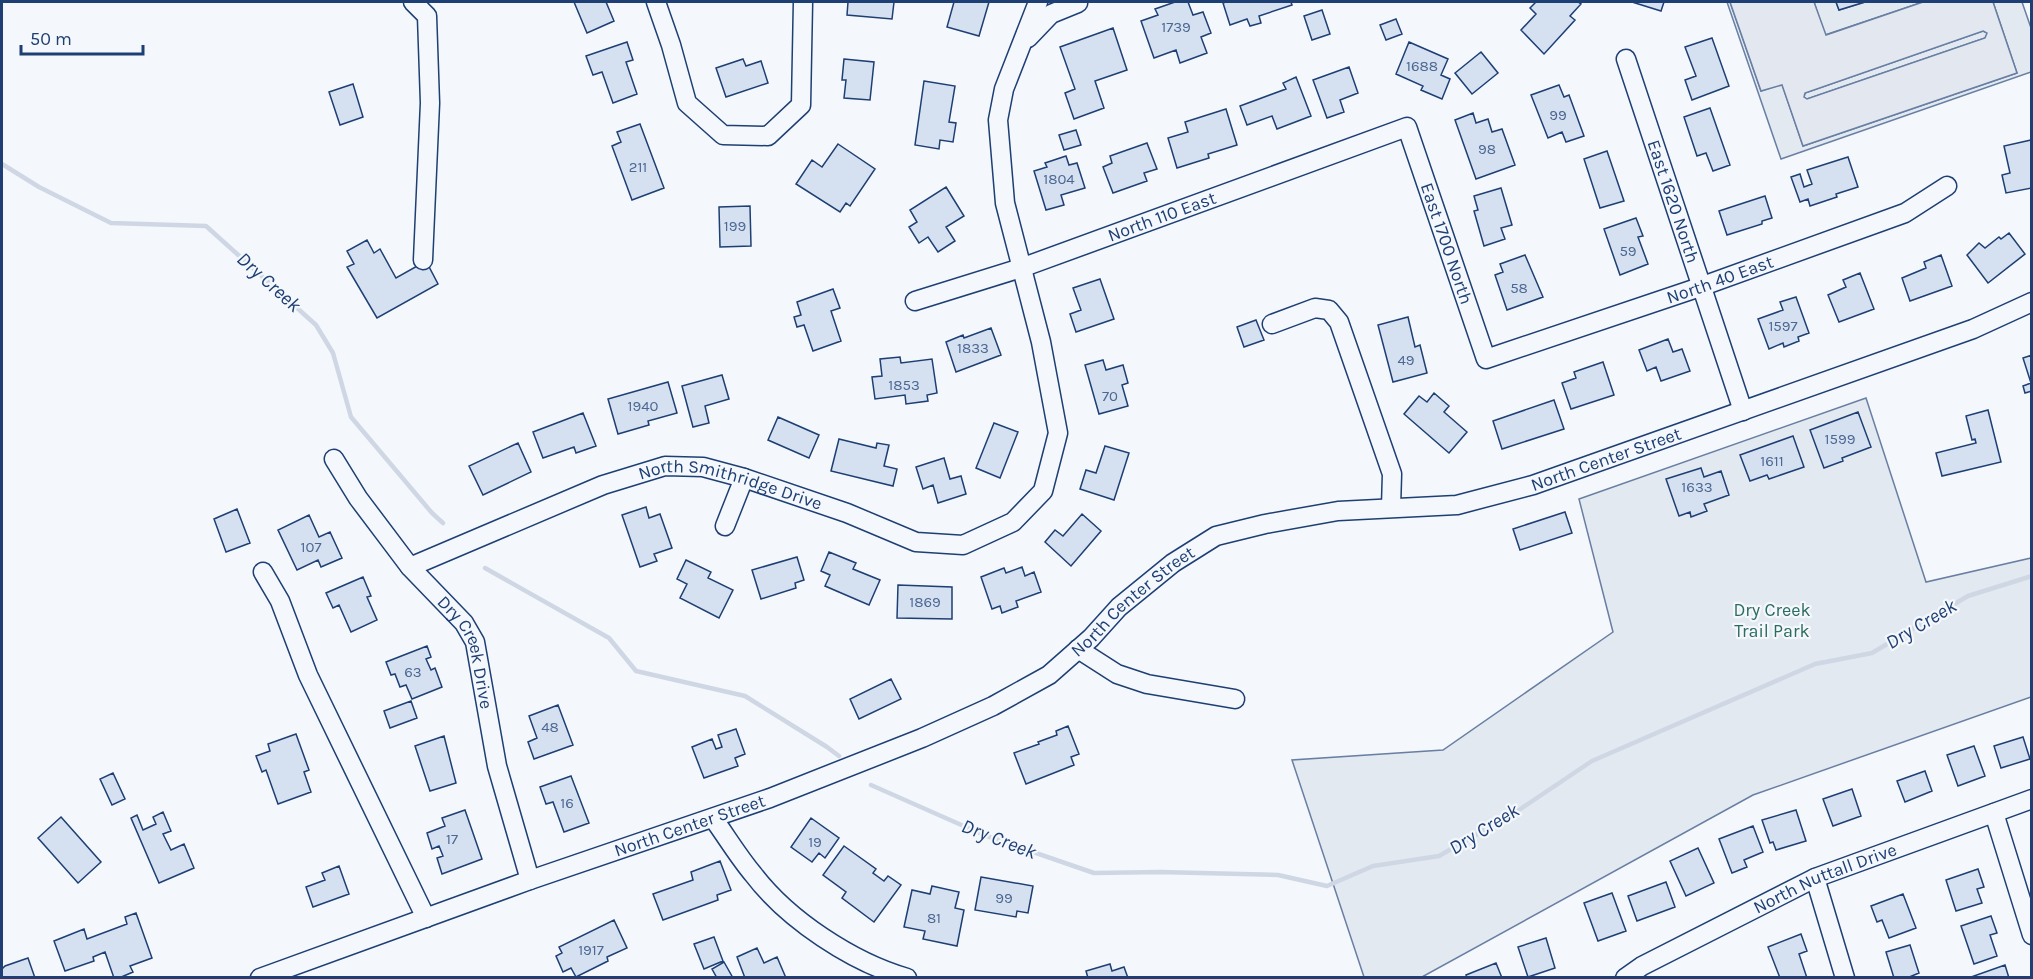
<svg xmlns="http://www.w3.org/2000/svg" width="2033" height="979" viewBox="0 0 2033 979" font-family="Karla,sans-serif">
	<style>
		.green { fill: #e3e9f0; stroke: #687fa3; stroke-width: 1.5 }
		.parking { fill: #e3e8f0; stroke: #687fa3; stroke-width: 1.5; fill-rule: evenodd }
		.lines { fill: none; stroke-linecap: round; stroke-linejoin: round }
		.stream { stroke: #cfd7e4; stroke-width: 4.5 }
		.building { fill: #d5e0f0; stroke: #1d3f73; stroke-width: 1.5 }
		.minor-casing { stroke: #1d3f73; stroke-width: 21 }
		.minor { stroke: #f4f7fb; stroke-width: 18 }
		.labels { text-anchor: middle; dominant-baseline: central; stroke-width: 4.5; stroke-linejoin: round; paint-order: stroke }
		.number-label { font-size: 15px; fill: #4b6792 }
		.street-label { font-size: 18px; fill: #1d3f73; stroke: #f4f7fb }
		.park-label { font-size: 18px; fill: #2c6c60; stroke: #f4f7fb }
		.water-label { font-size: 20px; font-style: italic; fill: #1d3f73; stroke: #f4f7fb }
	</style>
	<rect width="100%" height="100%" fill="#f4f7fb"/>
	<path class="green" d="M1727,2H1730L1761,91L1782,84L1803,146L2017,73L1993,2H2022L2031,28V72L1781,159Z
		M1814,2H1836L1839,10L1865,2H1923L1825,35Z
		M1983,31L1988,33L1985,38L1807,99L1804,97L1805,93Z
		M1866,398L1926,582L2031,558V697L1753,795L1422,977H1364L1292,760L1443,750L1613,632L1579,499Z"/>
	<path class="parking" d="M1730,2H1814L1826,35L1923,2H1993L2017,73L1803,146L1782,85L1761,91ZM1983,31L1987,33L1985,38L1807,99L1804,97L1805,93Z"/>
	<g class="lines">
		<path class="stream" d="M2,164L39,187L111,223L206,226L316,325L333,353L351,417L432,513L443,523
			M485,568L609,638L636,671L745,696L827,747L839,756
			M871,785L984,835L1094,873L1160,872L1278,875L1327,886L1373,866L1439,856L1519,810L1592,761L1815,664L1872,653L1968,596L2032,576"/>
	</g>
	<path class="building" d="M574,2H606L614,21L587,33Z
		M848,2H894L892,19L847,15Z
		M954,2H989L979,36L947,27Z
		M1175,2H1188L1193,15L1203,12L1211,33L1201,37L1207,53L1180,63L1176,50L1154,58L1141,21L1158,15L1155,9Z
		M1226,2H1291L1292,5L1259,16L1261,23L1250,26L1247,19L1230,25L1223,3Z
		M1536,2H1578L1581,4L1570,16L1575,20L1544,54L1521,30L1536,14L1530,8Z
		M1632,2H1664L1661,11Z
		M1836,2H1865L1839,10Z
		M1322,10L1330,34L1312,40L1304,16Z
		M1396,19L1402,34L1386,40L1380,25Z
		M1113,28L1127,70L1095,81L1104,108L1074,119L1065,93L1075,89L1060,47Z
		M1712,38L1729,86L1692,100L1685,80L1696,76L1685,47Z
		M627,42L633,60L626,62L637,94L613,103L602,72L593,75L586,56Z
		M1409,42L1448,59L1441,75L1450,79L1442,99L1421,90L1423,86L1396,74Z
		M1481,52L1498,73L1472,94L1455,73Z
		M743,59L746,66L761,61L768,83L726,97L716,68Z
		M844,59L874,62L870,100L844,98L846,80H842Z
		M1349,67L1358,93L1340,100L1344,112L1327,118L1313,80Z
		M1296,77L1311,116L1277,129L1272,116L1247,125L1240,106L1286,89L1283,83Z
		M924,81L955,86L949,122L956,123L953,142L940,140L939,149L915,145Z
		M353,84L363,117L340,125L329,92Z
		M1559,85L1564,97L1569,95L1584,136L1566,142L1562,132L1548,138L1531,95Z
		M1710,108L1730,165L1713,171L1706,153L1697,156L1684,117Z
		M1226,109L1237,145L1208,154L1209,158L1177,168L1168,138L1188,132L1185,122Z
		M1473,113L1476,123L1488,119L1492,132L1502,129L1515,165L1476,179L1455,120Z
		M640,124L664,188L632,200L612,146L621,142L617,132Z
		M1076,130L1081,145L1064,150L1059,135Z
		M2031,140L2032,188L2006,193L2002,175L2010,173L2004,146Z
		M1147,143L1157,169L1144,173L1147,181L1113,193L1103,167L1112,163L1110,156Z
		M838,144L875,169L850,206L846,203L840,212L796,184L812,160L822,167Z
		M1607,151L1624,201L1600,208L1584,159Z
		M1066,156L1069,165L1077,163L1085,188L1061,195L1064,205L1046,210L1034,171L1047,167L1045,163Z
		M1848,157L1858,187L1836,194L1837,197L1810,206L1808,199L1800,202L1791,177L1800,174L1804,187L1812,184L1807,170Z
		M946,187L964,216L946,227L955,241L938,252L928,237L919,243L909,227L917,222L910,210Z
		M1501,188L1512,225L1501,228L1505,239L1484,246L1474,211L1478,210L1474,196Z
		M1765,196L1772,218L1762,221V224L1727,235L1719,211Z
		M750,206L751,246L720,247L719,207Z
		M1636,218L1643,236L1638,237L1648,264L1620,275L1604,229Z
		M2009,233L2025,254L1988,283L1967,255L1979,243L1985,248L1999,237L2001,239Z
		M367,240L374,253L380,249L396,278L426,261L438,284L377,318L347,267L354,264L347,251Z
		M1525,255L1543,297L1507,310L1495,275L1503,272L1500,264Z
		M1941,255L1952,286L1910,301L1902,278L1926,268L1924,262Z
		M1860,273L1874,309L1839,322L1828,295L1846,287L1843,280Z
		M1100,279L1114,319L1076,332L1070,314L1081,310L1073,288Z
		M833,289L840,308L831,311L841,341L813,351L804,325L797,327L794,317L801,315L797,302Z
		M1796,297L1809,333L1798,337L1799,341L1784,347L1783,343L1769,349L1758,319L1783,310L1780,302Z
		M1408,317L1415,347L1420,345L1427,373L1393,382L1378,325Z
		M1256,320L1264,340L1244,347L1237,327Z
		M991,328L1001,355L956,372L946,342L963,335L964,338Z
		M1668,339L1673,352L1682,349L1690,371L1661,381L1656,367L1647,371L1639,350Z
		M2032,355V391L2025,393L2023,386L2031,383L2023,358Z
		M900,357L901,363L932,359L937,393L927,395L928,401L906,404L905,395L875,399L872,377L882,376L880,359Z
		M1103,360L1106,370L1123,365L1128,383L1122,385L1128,406L1099,414L1085,365Z
		M1603,362L1614,395L1571,409L1562,383L1576,378L1574,372Z
		M722,375L729,399L705,406L709,423L693,427L682,386Z
		M668,382L677,413L648,421L649,425L618,434L608,399Z
		M1434,393L1449,406L1444,412L1467,432L1449,453L1404,414L1419,396L1427,402Z
		M1554,400L1564,429L1502,449L1493,421Z
		M1988,410L2001,462L1942,476L1936,453L1976,443L1975,439L1972,440L1966,416Z
		M1858,412L1871,447L1842,458L1843,461L1824,468L1810,430Z
		M583,413L596,446L576,453L574,447L543,458L533,432Z
		M778,417L819,435L809,458L768,440Z
		M994,423L1018,432L1000,478L976,468Z
		M1793,436L1804,467L1769,479L1767,475L1750,481L1740,455Z
		M839,439L876,448L877,443L889,445L884,466L897,469L893,486L831,471Z
		M518,443L531,472L483,495L469,466Z
		M1105,446L1129,453L1114,500L1080,489L1086,470L1096,473Z
		M944,458L950,479L961,476L966,494L938,503L933,485L923,489L916,467Z
		M1701,468L1704,477L1721,471L1729,495L1704,504L1707,511L1691,517L1690,512L1679,516L1666,479Z
		M646,507L649,518L660,514L672,548L654,554L657,561L640,567L622,515Z
		M237,509L250,543L226,552L214,519Z
		M1565,512L1572,533L1520,550L1513,529Z
		M1082,514L1101,531L1071,566L1045,542L1055,530L1063,536Z
		M309,515L319,537L330,532L342,558L321,567L318,560L297,570L278,530Z
		M829,552L856,563L853,569L880,580L869,605L825,586L830,575L821,571Z
		M797,557L804,580L795,583L796,588L761,599L752,570Z
		M686,560L711,572L708,578L733,590L719,618L680,598L687,584L677,579Z
		M1022,567L1025,576L1034,572L1041,592L1016,601L1018,607L1002,613L1000,606L992,609L981,577L1004,568L1006,573Z
		M363,577L371,596L367,597L377,620L351,632L339,605L333,608L326,593Z
		M898,585L952,587V619L897,618Z
		M427,646L431,657L426,659L431,670L435,668L442,687L412,699L406,685L400,687L395,674L391,675L386,662Z
		M891,679L901,699L859,719L850,699Z
		M411,701L417,718L390,728L384,711Z
		M558,705L573,745L534,759L528,742L537,738L529,716Z
		M1068,726L1079,754L1071,757L1074,765L1026,784L1014,753L1039,744L1038,742L1057,735L1056,731Z
		M736,729L745,754L735,758L738,766L704,778L692,747L712,739L716,749L722,747L718,735Z
		M296,734L309,770L304,772L311,792L278,804L266,770L262,772L256,756L270,751L268,744Z
		M444,736L456,783L430,791L415,746Z
		M2023,737L2030,759L2001,768L1994,746Z
		M1974,746L1985,776L1958,786L1947,755Z
		M1925,771L1932,791L1905,802L1897,781Z
		M113,773L125,799L112,805L100,779Z
		M571,776L589,823L564,832L553,802L546,804L540,787Z
		M1852,789L1861,816L1833,826L1823,799Z
		M465,810L482,859L442,874L437,858L443,856L439,846L432,849L427,833L445,826L442,818Z
		M1796,810L1806,841L1776,850L1773,842L1770,843L1762,820Z
		M163,812L171,831L163,834L171,850L184,844L194,868L159,883L131,818L137,815L143,830L156,824L153,817Z
		M61,817L101,862L78,883L38,838Z
		M811,818L839,838L825,858L819,853L812,862L791,847Z
		M1753,826L1763,852L1744,860L1747,867L1732,873L1719,839Z
		M844,846L876,869L873,873L884,881L888,876L901,885L874,922L842,898L846,892L823,875Z
		M1698,848L1714,883L1686,896L1670,861Z
		M720,861L731,890L717,895L718,900L663,920L653,894L693,880L691,872Z
		M339,866L349,894L313,907L306,887L325,880L322,873Z
		M1978,869L1984,887L1977,889L1982,903L1956,911L1946,880Z
		M981,877L1033,886L1028,913L1017,911L1016,917L975,910Z
		M1666,882L1675,907L1637,921L1628,896Z
		M932,886L959,892L955,908L964,910L957,946L923,939L925,931L904,927L912,890L930,894Z
		M1612,893L1626,931L1598,941L1584,903Z
		M1903,894L1916,928L1889,938L1882,920L1877,922L1871,906Z
		M136,913L152,958L130,966L133,972L119,978H114L105,952L93,957L94,961L65,971L54,941L84,929L87,939L127,924L125,917Z
		M1991,916L1997,933L1990,935L1997,956L1974,964L1961,926Z
		M614,920L627,948L607,957L608,961L576,977L571,968L563,972L556,956L562,953L559,947Z
		M1801,934L1807,951L1799,954L1807,978H1780L1768,947Z
		M714,937L723,961L704,969L694,944Z
		M1546,938L1555,968L1528,977L1518,947Z
		M1910,945L1919,973L1907,978H1894L1886,952Z
		M757,948L764,963L777,957L786,978H745L737,957Z
		M28,958L35,978H2V969L5,966Z
		M724,962L733,978H717L712,969Z
		M1496,963L1502,978H1467L1466,975Z
		M1110,964L1112,971L1124,967L1128,978H1088L1086,971Z
		M2005,965L2009,978H1971V977Z"/>
	<g class="lines">
		<defs>
			<g id="minor">
				<path d="M413,2L427,16L430,103L423,260"/>
				<path d="M656,2L671,45L687,103L723,135L768,136L801,105L803,2"/>
				<path d="M1028,38L1051,14L1078,3"/>
				<path id="s1" d="M1626,59L1743,411"/>
				<path id="s2" d="M915,301L1021,268L1407,127L1486,359L1700,287L1905,213L1947,186"/>
				<path d="M1272,324L1315,308L1329,310L1339,322L1392,474L1391,507"/>
				<path id="s3" d="M334,459L358,498L410,567L464,623L475,642L497,766L530,880"/>
				<path d="M725,526L744,478"/>
				<path id="s4" d="M410,567L603,485L665,466L703,467L744,478L847,513L916,542L963,545L1013,522L1043,491L1058,433L1041,342L1005,203L998,120L1004,89L1038,2"/>
				<path d="M263,572L280,601L308,675L426,918"/>
				<path d="M1078,649L1117,674L1147,684L1235,699"/>
				<path d="M1994,813L2032,935"/>
				<path d="M713,818C726,836 738,856 753,874C788,920 852,962 907,978"/>
				<path d="M1815,878L1845,978"/>
				<path id="s5" d="M260,978L530,880L770,798L922,738L993,706L1049,675L1091,638L1119,607L1173,563L1216,536L1265,524L1338,511L1457,505L1533,485L1973,329L2032,302"/>
				<path id="s6" d="M1625,978L1642,966L1815,878L2032,799"/>
			</g>
		</defs>
		<use href="#minor" class="minor-casing"/>
		<use href="#minor" class="minor"/>
	</g>
	<g class="labels">
		<g class="number-label">
			<text x="1176" y="27">1739</text>
			<text x="1422" y="66">1688</text>
			<text x="1558" y="115">99</text>
			<text x="1487" y="149">98</text>
			<text x="638" y="167">211</text>
			<text x="1059" y="179">1804</text>
			<text x="735" y="226">199</text>
			<text x="1628" y="251">59</text>
			<text x="1519" y="288">58</text>
			<text x="1783" y="326">1597</text>
			<text x="973" y="348">1833</text>
			<text x="1406" y="360">49</text>
			<text x="904" y="385">1853</text>
			<text x="1110" y="396">70</text>
			<text x="643" y="406">1940</text>
			<text x="1840" y="439">1599</text>
			<text x="1772" y="461">1611</text>
			<text x="1697" y="487">1633</text>
			<text x="311" y="547">107</text>
			<text x="925" y="602">1869</text>
			<text x="413" y="672">63</text>
			<text x="550" y="727">48</text>
			<text x="567" y="803">16</text>
			<text x="452" y="839">17</text>
			<text x="815" y="842">19</text>
			<text x="1004" y="898">99</text>
			<text x="934" y="918">81</text>
			<text x="591" y="950">1917</text>
		</g>
		<g class="street-label">
			<text stroke="none"><textPath href="#s1" startOffset="150">East 1620 North</textPath></text>
			<text stroke="none"><textPath href="#s2" startOffset="261">North 110 East</textPath></text>
			<text stroke="none"><textPath href="#s2" startOffset="645">East 1700 North</textPath></text>
			<text stroke="none"><textPath href="#s2" startOffset="1014">North 40 East</textPath></text>
			<text stroke="none"><textPath href="#s5" startOffset="1464">North Center Street</textPath></text>
			<text stroke="none"><textPath href="#s4" startOffset="342">North Smithridge Drive</textPath></text>
			<text stroke="none"><textPath href="#s5" startOffset="958">North Center Street</textPath></text>
			<text stroke="none"><textPath href="#s3" startOffset="238">Dry Creek Drive</textPath></text>
			<text stroke="none"><textPath href="#s5" startOffset="456">North Center Street</textPath></text>
			<text stroke="none"><textPath href="#s6" startOffset="224">North Nuttall Drive</textPath></text>
		</g>
		<g class="park-label">
			<text x="1772" y="610">Dry Creek<tspan x="1772" dy="21">Trail Park</tspan></text>
		</g>
		<g class="water-label">
			<text transform="translate(269 282) rotate(42)">Dry Creek</text>
			<text transform="translate(1921 624) rotate(-31)">Dry Creek</text>
			<text transform="translate(1484 829) rotate(-32)">Dry Creek</text>
			<text transform="translate(999 839) rotate(21)">Dry Creek</text>
		</g>
	</g>
	<rect width="2033" height="979" fill="none" stroke="#1d3f73" stroke-width="6"/>
	<path d="M21 45v9h122v-9" fill="none" stroke="#1d3f73" stroke-width="3"/>
	<text x="30" y="45" font-size="18" fill="#1d3f73" stroke="#f4f7fb" stroke-width="4.5" paint-order="stroke">50 m</text>
</svg>
